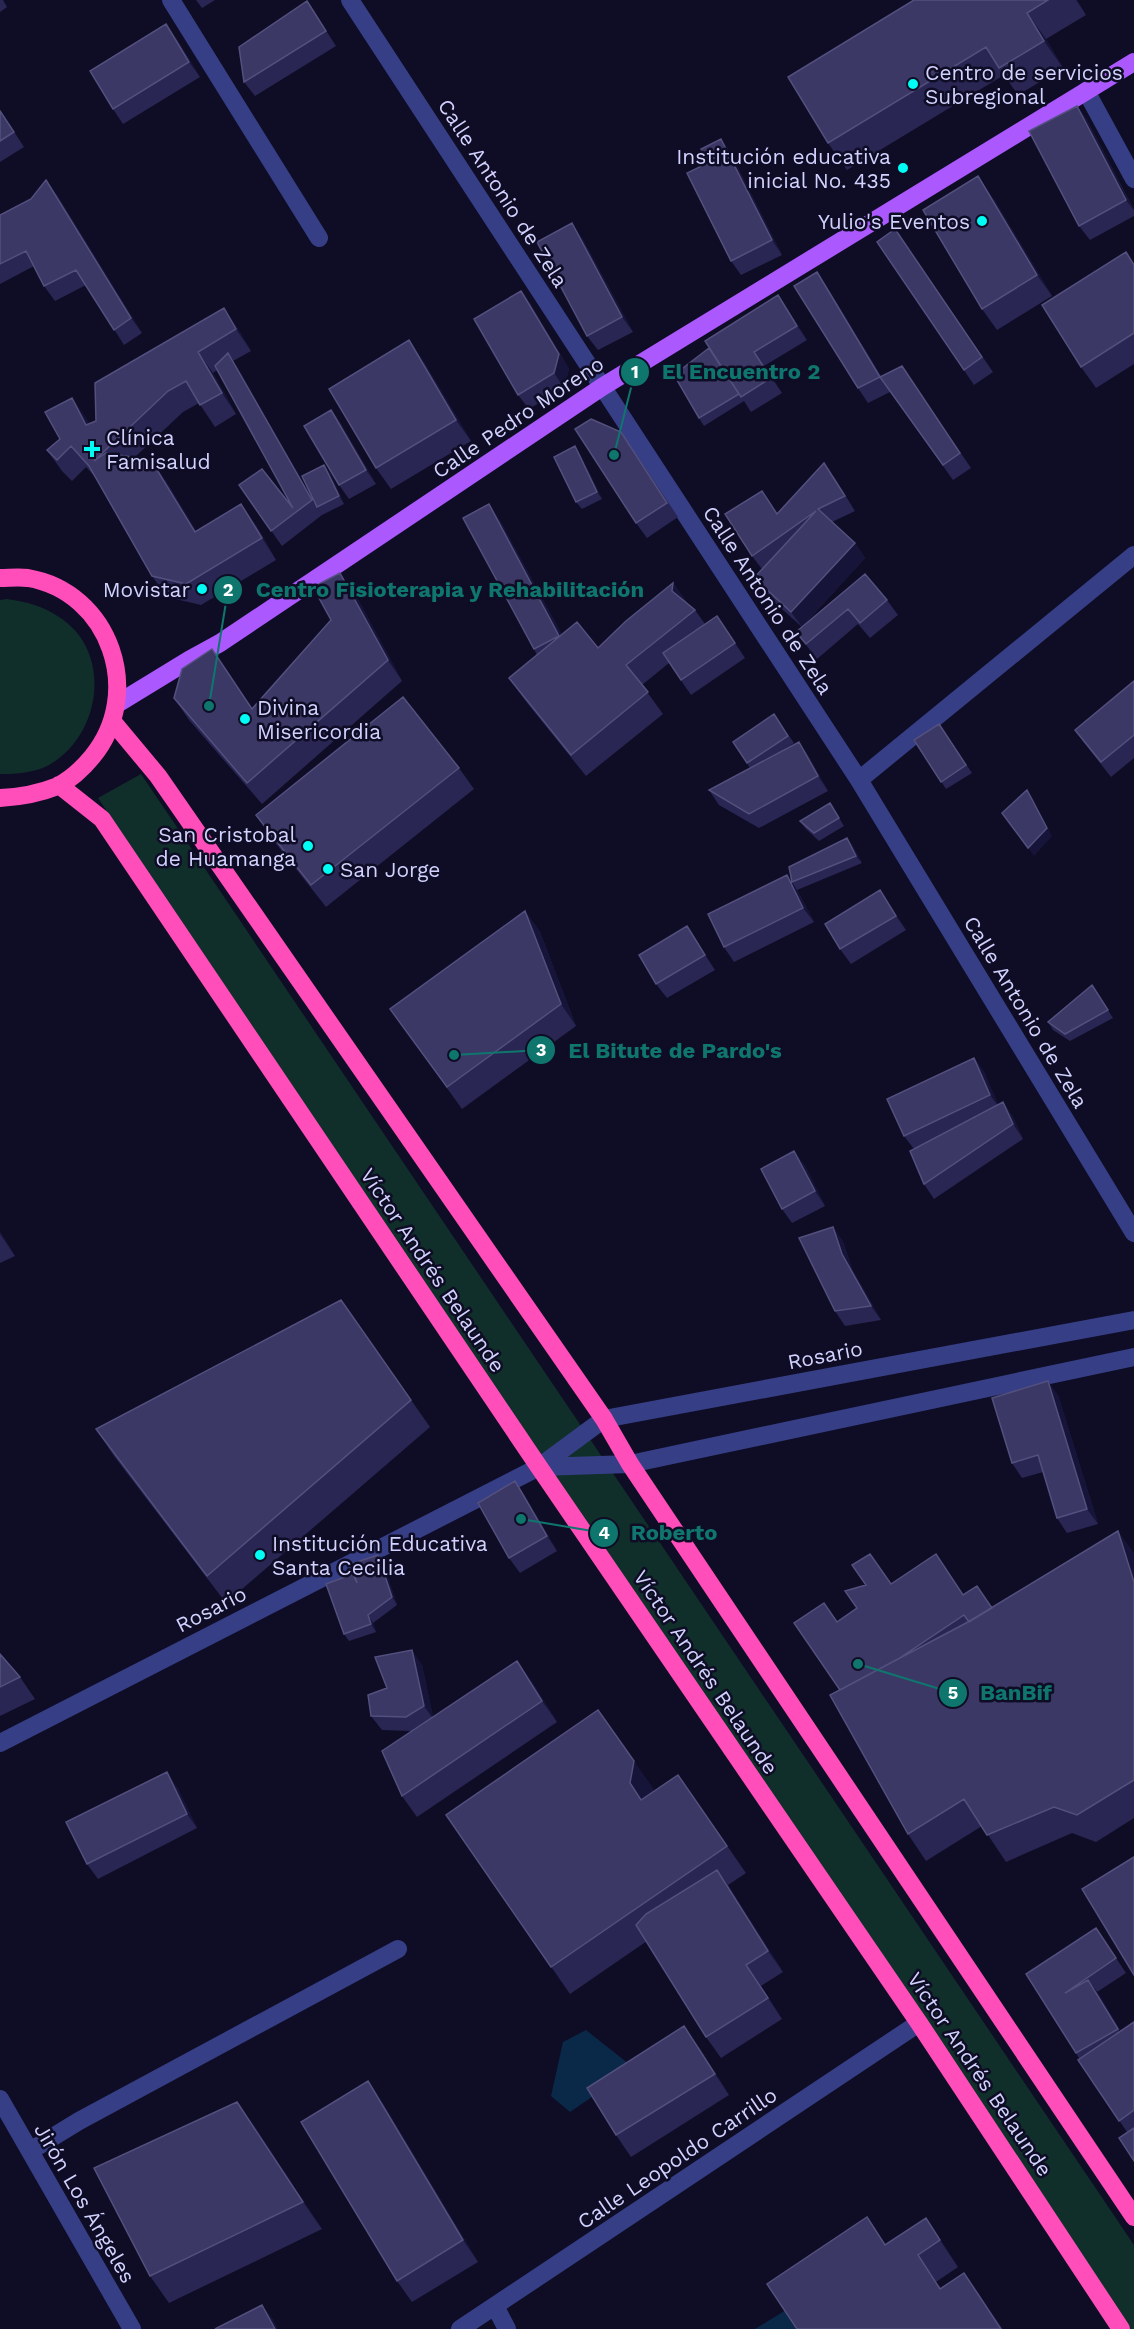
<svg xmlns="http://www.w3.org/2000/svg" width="1134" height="2329" viewBox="0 0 1134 2329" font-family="'Work Sans',sans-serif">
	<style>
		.green { fill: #102f2a }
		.water { fill: #0a2848 }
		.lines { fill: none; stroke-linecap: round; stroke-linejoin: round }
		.minor { stroke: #363e86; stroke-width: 18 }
		.major { stroke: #ab59ff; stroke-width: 18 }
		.highway { stroke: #ff4db9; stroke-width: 18 }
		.wall { fill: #292654 }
		.shaded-wall { fill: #171439 }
		.building { fill: #3b3866; stroke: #53507e; stroke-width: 1.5 }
		.poi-dot { fill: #00fdf5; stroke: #0f0d25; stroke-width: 2 }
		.labels { text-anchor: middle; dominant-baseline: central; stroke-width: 5; stroke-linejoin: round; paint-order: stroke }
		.poi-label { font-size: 21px; fill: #d2d2ff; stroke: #0f0d25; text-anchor: start }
		.street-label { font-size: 21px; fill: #d2d2ff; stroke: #0f0d25 }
		.leader { fill: none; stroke: #0f766e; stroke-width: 2 }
		.callout-dot { fill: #0f766e; stroke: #0f0d25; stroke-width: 2 }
		.mark-label { font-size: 18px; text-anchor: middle; font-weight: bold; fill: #fff }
		.callout-label { font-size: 22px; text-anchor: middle; font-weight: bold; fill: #0f766e; stroke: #0f0d25; stroke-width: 5; stroke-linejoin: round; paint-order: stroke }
	</style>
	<rect width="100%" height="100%" fill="#0f0d25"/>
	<path class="green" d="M7,599C27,602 43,606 59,617C113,651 102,735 49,765C34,773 17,774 0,774V600Z
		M141,774L1134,2245V2329H1118L98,798Z"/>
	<path class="water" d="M586,2030L634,2068L570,2112L551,2096L563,2042Z
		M786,2310L796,2329H755Z"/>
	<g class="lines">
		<path class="minor" d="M171,0L319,238
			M350,0L859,780L1134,1233
			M1086,91L1134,179
			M859,780L1134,555
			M539,1467L630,1464L1134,1357
			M0,1743L539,1467L604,1419L1134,1320
			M0,2099L132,2329
			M30,2151L79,2121L398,1949
			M495,2306L507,2329
			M460,2329L919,2023"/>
		<path class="major" d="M117,704L189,660L220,643L602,387L1134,62"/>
		<path class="highway" d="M0,578C9,578 19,577 28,578C110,592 145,693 92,757C83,768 71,779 58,786C38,794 21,797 0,798
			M113,722L158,776L604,1419L630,1464L1134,2217
			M59,785L102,819L539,1467L919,2023L1121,2329"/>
	</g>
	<path class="wall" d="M0,0H3L7,7L0,12Z
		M196,0H215L202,8Z
		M914,0H1077L1086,15L1046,39L1063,68L1018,95L1004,75L847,170L828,143Z
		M307,1L336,46L255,96L244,82Z
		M176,38L200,77L123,124L113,109Z
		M1077,106L1087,120L1134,210V216L1090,240L1079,226Z
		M0,110L24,147L0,162Z
		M721,139L731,154L782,255L741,275L731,261L708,163Z
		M57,195L142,333L124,345L86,285L55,301L44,286L34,266L0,284V215Z
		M993,198L1052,296L997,330L982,309Z
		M895,229L993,372L974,385L877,242Z
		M582,238L633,332L598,350L587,336Z
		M1134,264V364L1096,388L1081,367Z
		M827,287L881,376L902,366L971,468L953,480L890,392L868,403L858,388Z
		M521,291L531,305L569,369L564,388L529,409L518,395Z
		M778,295L788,310L807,340L764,366L782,393L751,412L744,401L704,426L699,418Z
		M224,308L238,329L251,351L233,361L312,498L330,473L344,504L322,515L282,546L239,485L293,508L217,370L213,373L236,414L215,427L199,403L183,412L135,457L166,481L196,531L256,525L276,560L201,605L167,597L152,576L97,479L86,467L72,481L62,471L47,450L60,439L72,398L89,424L96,421Z
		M424,362L471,441L391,489L376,468Z
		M331,410L341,424L376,484L349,499L339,485Z
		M621,432L678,517L647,538L636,523Z
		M575,446L580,454L602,499L582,509L576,502Z
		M834,477L855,511L832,522L855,543L865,558L802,627L764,593L754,578L762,569L752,556L778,513Z
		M499,519L562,635L598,648L673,583L688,604L695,610L705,624L717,616L745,658L691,695L669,663L642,685L663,714L586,776L524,699L509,678L537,655L534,649Z
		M865,574L887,600L898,615L870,638L858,624L817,659L796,632Z
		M355,594L402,681L262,804L189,720L174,698L212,649L252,709Z
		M1134,681V758L1111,777L1085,744L1075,730Z
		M774,714L794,743L783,750L799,742L809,757L828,791L759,828L719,805L709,790L750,768L733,742Z
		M939,724L972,773L946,789L914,740Z
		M459,768L474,789L326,907L270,836L256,815Z
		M830,803L844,826L819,841L805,828L800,821Z
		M847,838L852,845L862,863L797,890L792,882Z
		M787,875L797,890L814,922L734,962L724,947Z
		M880,890L906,930L851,964L840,949Z
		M525,911L540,932L576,1026L462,1109L390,1009Z
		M687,926L715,970L667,998L656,984Z
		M1092,985L1113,1018L1070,1041L1053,1030L1048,1022Z
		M974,1058L984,1072L998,1105L1003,1102L1013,1117L1023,1139L934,1199L924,1184L914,1149L904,1136Z
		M794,1151L805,1166L825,1206L792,1223L782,1209Z
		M833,1227L843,1242L852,1269L881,1320L845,1326L835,1311Z
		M0,1232L15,1256L0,1263Z
		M341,1300L430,1427L226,1603L114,1456L96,1429Z
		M1058,1395L1098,1524L1067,1533L1057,1518L1043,1472L1022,1478L1012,1463Z
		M515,1481L525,1496L557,1551L520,1573L509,1558Z
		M1134,1553V1818L1096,1842L1072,1833L1006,1862L982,1826L926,1861L908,1834L840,1690L837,1621L891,1584L964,1595L992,1608Z
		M383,1563L397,1605L373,1623L376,1632L349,1641L344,1634L353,1574L356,1578Z
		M0,1654L20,1677L35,1699L0,1716Z
		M422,1665L433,1717L532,1682L557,1722L417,1817L402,1796L411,1731L382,1730L371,1716L387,1688Z
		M678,1775L746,1873L728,1885L783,1972L761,1986L782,2019L721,2058L706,2037L647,1941L570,1994L446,1815L653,1788L652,1793Z
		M177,1787L197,1828L98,1879L87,1864Z
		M1106,1943L1126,1973L1097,1992L1120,2031L1134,2022V2161L1127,2132L1078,2060L1079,2058L1026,1974Z
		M699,2047L729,2095L631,2157L616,2135Z
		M237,2102L322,2229L169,2303L150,2276Z
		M382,2102L478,2262L412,2302L397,2281Z
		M926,2218L958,2267L936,2282L941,2288L964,2273L983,2300L797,2329L886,2244Z"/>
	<path class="shaded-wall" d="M1076,0H1077L1086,15Z
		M1027,13L1046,39L1063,68L1044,41Z
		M166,24L176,38L200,77L189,62Z
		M1077,106L1087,120L1134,211L1126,200Z
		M721,139L731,154L782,255L772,240Z
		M978,176L993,198L1052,296L1037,275Z
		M46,180L57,195L142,333L131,318Z
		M572,223L582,238L633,332L622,317Z
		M817,272L827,287L889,390L880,377Z
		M521,291L531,305L569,369L564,388L554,373Z
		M778,295L788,310L807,340L797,326Z
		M224,308L238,329L251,351L236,329Z
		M409,340L424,362L471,441L456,420Z
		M198,352L213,373L236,414L222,393Z
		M228,353L238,368L317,507L322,515L312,500Z
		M72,398L87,419L101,447L86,425Z
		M331,410L341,424L376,484L366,470Z
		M575,446L580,454L602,499L597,492Z
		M151,460L166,481L210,553L195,532Z
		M324,465L330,473L344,504L339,496Z
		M241,504L256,525L276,560L262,538Z
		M489,504L499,519L570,650L559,636Z
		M855,543L865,558L802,627L791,612Z
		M340,573L355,594L402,681L388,660Z
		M673,583L688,604L672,591Z
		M212,649L227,670L267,731L252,709Z
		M799,742L809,757L828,791L818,776Z
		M1027,790L1032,797L1052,836L1034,856L1028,848Z
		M847,838L852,845L862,863L856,856Z
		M787,875L797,890L814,922L803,908Z
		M880,890L890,905L906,930L896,916Z
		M525,911L540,932L576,1026L561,1004Z
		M687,926L697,941L715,970L705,955Z
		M974,1058L984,1072L1001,1110L990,1095Z
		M1003,1102L1013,1117L1023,1139L1013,1124Z
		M794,1151L805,1166L825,1206L815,1191Z
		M833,1227L843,1242L852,1269L881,1320L871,1306L842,1254Z
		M0,1232L15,1256L0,1234Z
		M1048,1381L1058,1395L1098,1524L1087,1509Z
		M515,1481L525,1496L557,1551L547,1536Z
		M1118,1531L1134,1553V1582Z
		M378,1555L383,1563L397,1605L392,1597Z
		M368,1615L373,1623L376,1632L371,1624Z
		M412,1650L422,1665L434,1720L424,1706Z
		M517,1661L532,1682L557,1722L542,1701Z
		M598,1710L653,1788L648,1810L630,1783Z
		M167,1772L177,1787L197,1828L187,1814Z
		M717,1870L732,1891L783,1972L768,1951Z
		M746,1965L761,1986L782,2019Z
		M1088,1980L1099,1994L1128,2043L1118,2029Z
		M684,2026L699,2047L729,2095L715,2074Z
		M368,2081L382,2102L478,2262L463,2240Z
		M237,2102L256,2128L322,2229L303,2202Z
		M926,2218L944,2245L958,2267L940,2240Z
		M964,2273L983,2300L1003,2329H1001Z
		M262,2305L273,2319L278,2329H275Z"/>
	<path class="building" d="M914,0H1048L1027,13L1044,41L999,68L986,47L828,143L788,77Z
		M307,1L326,31L244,82L239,47Z
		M166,24L189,62L113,109L90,71Z
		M1077,106L1126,200L1079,226L1029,131Z
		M0,111L14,132L0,141Z
		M721,139L772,240L731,261L687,173L708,163L701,149Z
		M978,176L1037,275L982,309L923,210Z
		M46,180L131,318L114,330L76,270L44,286L26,251L0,264V215L31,199Z
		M572,223L622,317L587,336L537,242Z
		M895,229L982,357L964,370L877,242Z
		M1126,252L1134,265V333L1081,367L1042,305Z
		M817,272L880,377L858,388L794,286Z
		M521,291L559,354L554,373L518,395L474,319Z
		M778,295L797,326L754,352L771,378L741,397L705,341Z
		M224,308L236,329L198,352L222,393L200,405L186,381L168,391L94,461L106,453L151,460L195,532L241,504L262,538L186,584L152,576L89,466L71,446L57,460L47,450L60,439L45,412L72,398L86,425L96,421L95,383Z
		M409,340L456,420L376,468L329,389Z
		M709,348L739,394L699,418L674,375Z
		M228,353L312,500L271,531L239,485L262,469L293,508L215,366Z
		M902,366L960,453L943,465L880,377Z
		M331,410L366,470L339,485L304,426Z
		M591,419L621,432L667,503L636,523L575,429Z
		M575,446L597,492L576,502L554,457Z
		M824,463L845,496L818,509L855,543L791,612L754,578L816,511L752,556L725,514L762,491L777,514Z
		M324,465L339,496L317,507L302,476Z
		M489,504L559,636L534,649L463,518Z
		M340,573L388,660L247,783L174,698L182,669L212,649L252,709L331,620L313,587Z
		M865,574L887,600L860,623L848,609L806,644L796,632Z
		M673,583L672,591L695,610L626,665L648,692L571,755L509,678L577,622L598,648L626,621Z
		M717,616L735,643L681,680L663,653Z
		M1134,681V735L1101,762L1075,730Z
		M403,697L459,768L311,885L256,815Z
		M774,714L788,736L747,763L733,742Z
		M939,724L966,765L941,782L914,740Z
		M799,742L818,776L749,814L709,790Z
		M1027,790L1047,828L1028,848L1002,813Z
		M830,803L839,818L814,833L800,821Z
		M847,838L856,856L792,882L789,867Z
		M787,875L803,908L724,947L708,914Z
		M880,890L896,916L840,949L825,924Z
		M525,911L561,1004L447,1087L390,1009Z
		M687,926L705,955L656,984L639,955Z
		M1092,985L1108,1010L1065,1034L1048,1022Z
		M974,1058L990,1095L904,1136L887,1099Z
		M1003,1102L1013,1124L924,1184L910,1151Z
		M794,1151L815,1191L782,1209L761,1169Z
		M833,1227L842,1254L871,1306L835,1311L799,1238Z
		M341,1300L411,1400L207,1576L96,1429Z
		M1048,1381L1087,1509L1057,1518L1038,1455L1012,1463L992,1398Z
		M515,1481L547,1536L509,1558L478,1503Z
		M1118,1531L1134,1582V1780L1077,1815L1054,1807L987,1835L964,1799L908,1834L830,1695L968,1622Z
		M870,1554L891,1584L936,1554L963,1595L977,1586L992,1608L969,1622L964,1615L898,1659L840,1690L794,1623L824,1603L837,1622L857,1608L845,1591L866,1585L852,1565Z
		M378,1555L392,1597L368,1615L371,1624L344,1634L326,1584L353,1574L357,1583L351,1564Z
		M412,1650L424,1706L406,1717L371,1716L368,1695L387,1688L375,1657Z
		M0,1654L20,1677L0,1687Z
		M517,1661L542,1701L402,1796L382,1751Z
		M598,1710L634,1761L630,1783L641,1800L678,1775L727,1846L551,1967L446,1815Z
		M167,1772L187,1814L87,1864L66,1822Z
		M1134,1857V1975L1082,1889Z
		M717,1870L768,1951L746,1965L768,1998L706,2037L636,1925L646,1914Z
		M1096,1928L1116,1958L1065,1993L1088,1980L1118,2029L1076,2053L1026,1974Z
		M1134,2022V2110L1119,2121L1078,2060Z
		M684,2026L715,2074L616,2135L587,2088Z
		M368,2081L463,2240L397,2281L301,2122Z
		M237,2102L303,2202L150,2276L94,2168Z
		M1134,2128V2161L1119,2138Z
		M867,2217L885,2245L926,2218L940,2240L918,2255L940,2289L964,2273L1001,2329H797L767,2284Z
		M262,2305L275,2329H215Z"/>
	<g class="poi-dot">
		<circle cx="913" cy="84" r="6"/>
		<circle cx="903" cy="168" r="6"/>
		<circle cx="982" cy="221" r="6"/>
		<path d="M89 440h6v6h6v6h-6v6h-6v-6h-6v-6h6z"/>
		<circle cx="202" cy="589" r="6"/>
		<circle cx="245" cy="719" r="6"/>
		<circle cx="308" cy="846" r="6"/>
		<circle cx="328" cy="869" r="6"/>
		<circle cx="260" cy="1555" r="6"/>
	</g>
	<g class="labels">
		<g class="poi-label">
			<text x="925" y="72">Centro de servicios<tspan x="925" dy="24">Subregional</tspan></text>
			<text x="891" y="156" text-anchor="end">Institución educativa<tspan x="891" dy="24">inicial No. 435</tspan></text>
			<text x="970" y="221" text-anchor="end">Yulio's Eventos</text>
			<text x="106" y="437">Clínica<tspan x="106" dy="24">Famisalud</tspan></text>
			<text x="190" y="589" text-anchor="end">Movistar</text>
			<text x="257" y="707">Divina<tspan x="257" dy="24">Misericordia</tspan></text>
			<text x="296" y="834" text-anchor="end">San Cristobal<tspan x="296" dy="24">de Huamanga</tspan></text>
			<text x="340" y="869">San Jorge</text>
			<text x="272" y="1543">Institución Educativa<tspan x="272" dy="24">Santa Cecilia</tspan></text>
		</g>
		<g class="street-label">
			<text transform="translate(503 193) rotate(57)">Calle Antonio de Zela</text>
			<text transform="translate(518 417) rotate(-34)">Calle Pedro Moreno</text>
			<text transform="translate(768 600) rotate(57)">Calle Antonio de Zela</text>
			<text transform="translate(1026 1012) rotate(59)">Calle Antonio de Zela</text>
			<text transform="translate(433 1270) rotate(56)">Víctor Andrés Belaunde</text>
			<text transform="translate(825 1355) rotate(-11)">Rosario</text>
			<text transform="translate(211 1609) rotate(-27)">Rosario</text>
			<text transform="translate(706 1672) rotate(56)">Víctor Andrés Belaunde</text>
			<text transform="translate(980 2074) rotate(56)">Víctor Andrés Belaunde</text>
			<text transform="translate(677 2158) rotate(-34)">Calle Leopoldo Carrillo</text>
			<text transform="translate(85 2203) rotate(60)">Jirón Los Ángeles</text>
		</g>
	</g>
	<path class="leader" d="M614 455L635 372M209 706L228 590M454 1055L541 1050M521 1519L604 1533M858 1664L953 1693"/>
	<g class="callout-dot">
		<circle cx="614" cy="455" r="6"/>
		<circle cx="209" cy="706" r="6"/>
		<circle cx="454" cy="1055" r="6"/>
		<circle cx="521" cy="1519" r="6"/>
		<circle cx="858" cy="1664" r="6"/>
		<circle cx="635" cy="372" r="15"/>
		<circle cx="228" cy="590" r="15"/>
		<circle cx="541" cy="1050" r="15"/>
		<circle cx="604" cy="1533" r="15"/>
		<circle cx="953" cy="1693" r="15"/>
	</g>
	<g class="mark-label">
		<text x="635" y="378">1</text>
		<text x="228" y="596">2</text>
		<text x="541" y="1056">3</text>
		<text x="604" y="1539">4</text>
		<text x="953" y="1699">5</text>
	</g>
	<g class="callout-label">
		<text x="741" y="379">El Encuentro 2</text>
		<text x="450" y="597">Centro Fisioterapia y Rehabilitación</text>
		<text x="675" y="1058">El Bitute de Pardo's</text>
		<text x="674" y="1540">Roberto</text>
		<text x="1016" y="1700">BanBif</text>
	</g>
</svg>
